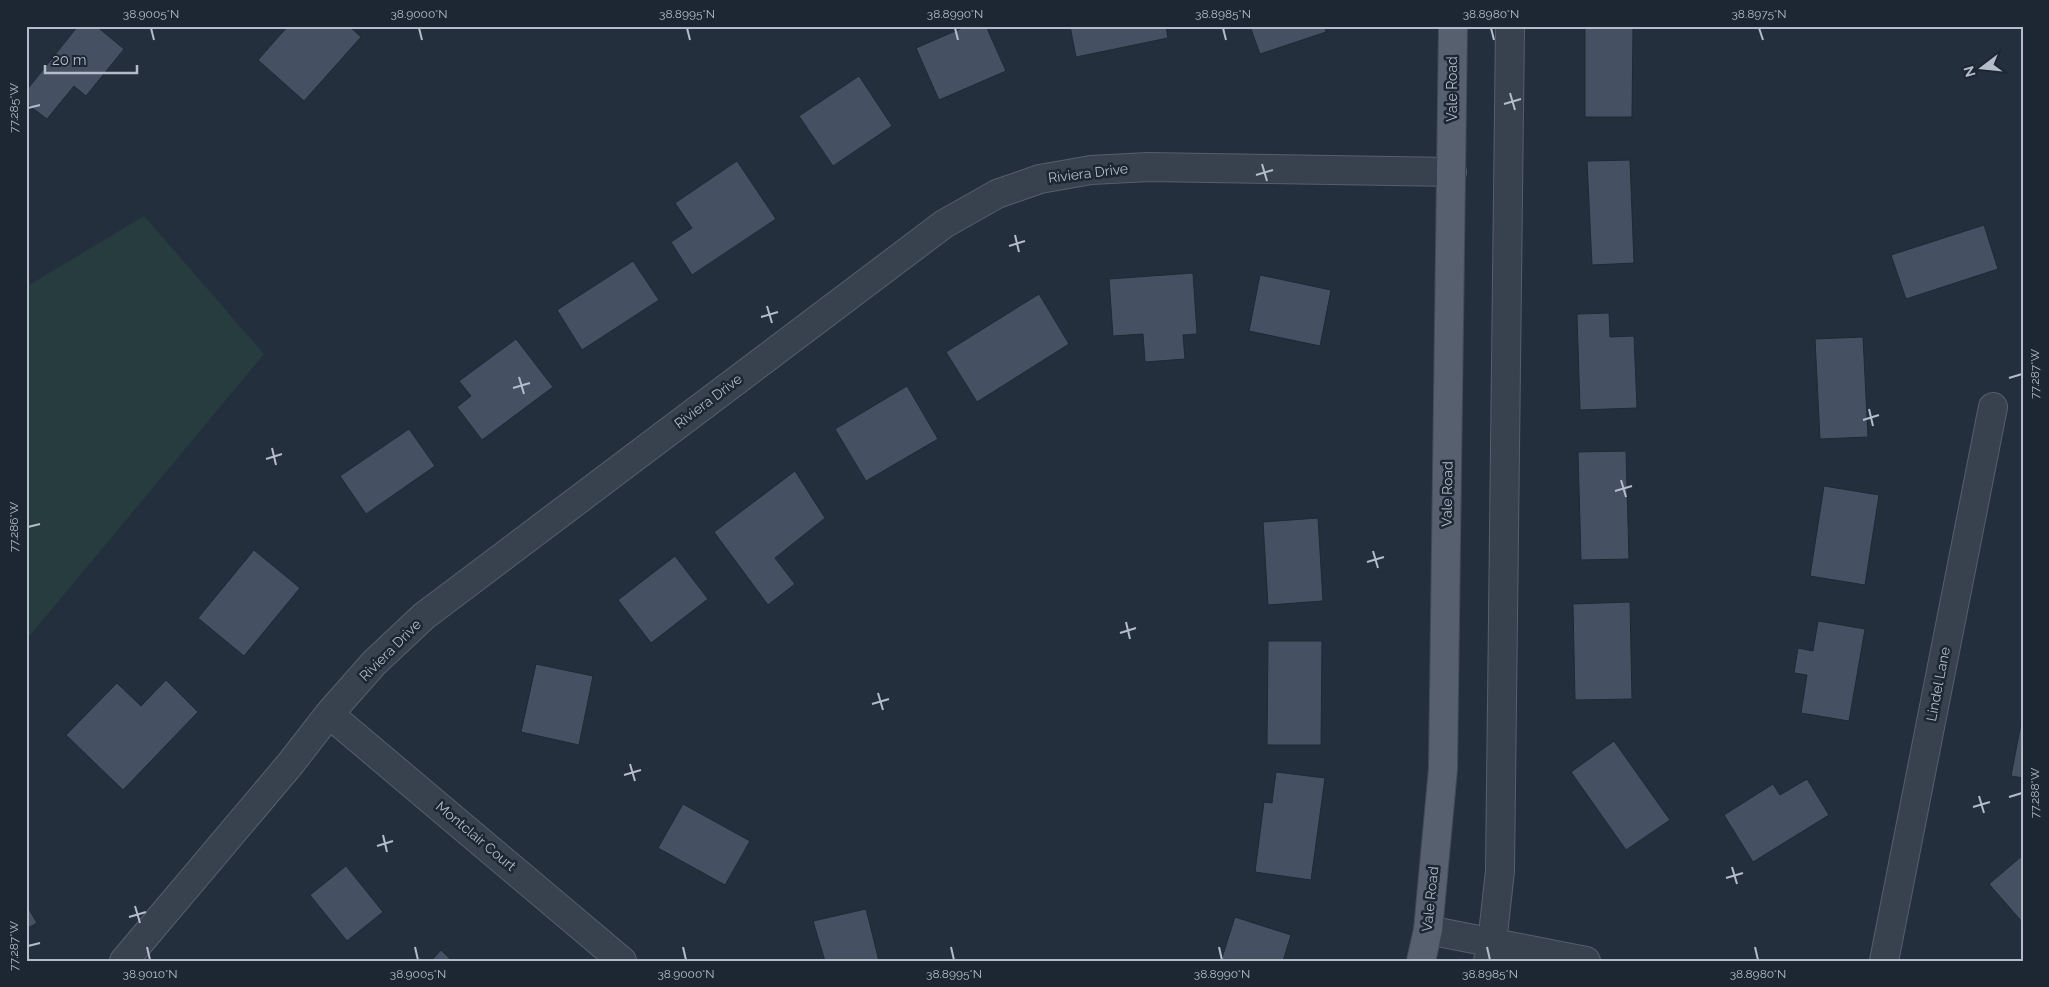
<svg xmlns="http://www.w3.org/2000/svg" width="2049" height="987" viewBox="0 0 2049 987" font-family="Raleway,sans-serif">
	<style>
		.green { fill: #263c3f }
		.building { fill: #455162; stroke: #1f2835 }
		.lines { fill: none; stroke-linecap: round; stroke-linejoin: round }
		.minor-casing { stroke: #565f6c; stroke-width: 30 }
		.major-casing { stroke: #414a57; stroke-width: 30 }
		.minor { stroke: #38414e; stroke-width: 28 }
		.major { stroke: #56606e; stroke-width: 28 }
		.ticks { fill: none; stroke: #b4bcc9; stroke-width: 2 }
		.labels { text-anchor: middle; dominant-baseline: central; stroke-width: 5; stroke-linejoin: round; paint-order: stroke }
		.street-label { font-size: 14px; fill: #b4bcc9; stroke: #1d2633 }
		.neatline { fill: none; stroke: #b4bcc9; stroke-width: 2 }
		.ticks-label { font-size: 12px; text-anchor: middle; fill: #b4bcc9 }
	</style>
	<rect width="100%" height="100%" fill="#242f3e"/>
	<path class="green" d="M144,216L264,354L26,640V287Z"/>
	<path class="building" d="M78,26H96L124,49L86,96L74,86L47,119L26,103V91Z
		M288,26H349L361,37L304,101L258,60Z
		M967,26H986L1006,71L939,100L916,48Z
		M1070,26H1166L1168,38L1076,57Z
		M1250,26H1324L1326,32L1260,54Z
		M1585,26H1633L1632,117H1585Z
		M859,76L892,126L833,166L799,116Z
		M1630,160L1634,263L1592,265L1587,161Z
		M737,161L776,219L692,275L671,242L692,228L675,203Z
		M1984,225L1998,269L1906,299L1891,255Z
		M633,261L659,300L582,350L557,310Z
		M1193,273L1197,334L1183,335L1185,359L1145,362L1143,334L1113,336L1109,279Z
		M1260,275L1331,290L1320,346L1249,331Z
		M1039,294L1069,344L977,402L946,352Z
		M1609,313L1610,337L1634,336L1637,408L1580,410L1577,314Z
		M1863,337L1868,437L1820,439L1815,339Z
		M516,339L553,387L482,440L457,407L471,396L459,381Z
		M907,386L938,439L866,481L835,429Z
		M409,429L435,466L366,514L340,476Z
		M1626,451L1629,559L1581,560L1578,452Z
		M795,471L825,518L775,558L795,584L768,605L714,532Z
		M1824,486L1879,495L1865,585L1810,576Z
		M1318,518L1323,601L1268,605L1263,522Z
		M254,550L300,588L244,656L198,618Z
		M675,556L708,599L651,643L618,600Z
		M1630,602L1632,699L1575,700L1573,604Z
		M1818,621L1865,629L1849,721L1801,713L1807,675L1794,673L1798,648L1813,651Z
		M1268,641H1322L1321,745H1267Z
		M536,664L593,676L579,745L521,732Z
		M166,680L198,712L123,790L66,735L117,683L141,706Z
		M2022,718H2023V778L2011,776Z
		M1614,741L1670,820L1626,850L1571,772Z
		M1276,772L1325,778L1311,880L1255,872L1264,802L1272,803Z
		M1807,779L1829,815L1753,862L1724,815L1773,784L1780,795Z
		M683,804L750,841L725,885L658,848Z
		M2022,856H2023V923L1989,884Z
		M346,866L383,912L347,941L310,895Z
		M26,904L37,923L26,929Z
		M866,909L879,961H825L813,921Z
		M1235,917L1291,935L1283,961H1221Z
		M441,950L452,961H431Z"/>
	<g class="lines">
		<defs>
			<path id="minor" d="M329,714L622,961
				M1428,930L1586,961
				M124,961L291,763L329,714L374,663L424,616L944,224L997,194L1040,179L1091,170L1148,167L1452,172
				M1488,961L1492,943L1500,871L1510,26
				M1884,961L1993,407"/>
			<path id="major" d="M1421,961L1428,930L1443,769L1453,26"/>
		</defs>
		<use href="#minor" class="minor-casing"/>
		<use href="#major" class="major-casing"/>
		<use href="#minor" class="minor"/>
		<use href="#major" class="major"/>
	</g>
	<path class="ticks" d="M151,28L154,40M419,28L422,40M687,28L690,40M955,28L958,40M1223,28L1226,40M1491,28L1494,40M1759,28L1763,40M1510,93L1515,110M1504,104L1521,99M28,108L40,105M1262,164L1267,181M1256,175L1273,170M1015,235L1019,252M1009,246L1025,241M767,306L772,323M761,317L778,312M519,377L524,394M2009,378L2022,374M513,388L530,383M1869,409L1873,426M1863,420L1879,415M272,448L276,465M266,459L282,454M1621,480L1626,497M1615,491L1632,486M28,527L40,524M1373,551L1378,568M1367,562L1384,557M1126,622L1130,639M1120,633L1136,628M878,693L883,710M872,704L889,699M630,764L635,781M624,775L641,770M1979,796L1984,813M2009,797L2022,793M1973,807L1990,802M383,835L387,852M377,846L393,841M1732,867L1737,884M1726,878L1743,873M135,906L140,923M129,917L146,912M28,946L40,943M147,947L150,960M415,947L418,960M683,947L686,960M951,947L954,960M1219,947L1222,960M1487,947L1490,960M1755,947L1758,960"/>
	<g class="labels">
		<g class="street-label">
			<text transform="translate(1452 89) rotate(-90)">Vale Road</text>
			<text transform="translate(1088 173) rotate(-7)">Riviera Drive</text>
			<text transform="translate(708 401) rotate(-37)">Riviera Drive</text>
			<text transform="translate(1447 494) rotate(-89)">Vale Road</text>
			<text transform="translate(390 650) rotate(-45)">Riviera Drive</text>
			<text transform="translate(1938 684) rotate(-79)">Lindel Lane</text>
			<text transform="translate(476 836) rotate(40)">Montclair Court</text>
			<text transform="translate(1430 899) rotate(-84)">Vale Road</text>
		</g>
	</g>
	<rect width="2049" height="987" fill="none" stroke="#1d2633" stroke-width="55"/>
	<g transform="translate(1982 68) rotate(254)" stroke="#1d2633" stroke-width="4" paint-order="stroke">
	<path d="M0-4L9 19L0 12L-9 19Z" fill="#b4bcc9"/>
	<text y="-8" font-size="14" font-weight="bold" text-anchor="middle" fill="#b4bcc9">N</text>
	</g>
	<path d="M45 65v8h92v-8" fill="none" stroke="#b4bcc9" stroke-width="2.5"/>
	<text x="52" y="65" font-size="15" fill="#b4bcc9" stroke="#1d2633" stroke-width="4" paint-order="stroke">20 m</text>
	<rect x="28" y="28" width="1994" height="932" class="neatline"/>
	<g class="ticks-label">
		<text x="151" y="18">38.9005°N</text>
		<text x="419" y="18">38.9000°N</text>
		<text x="687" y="18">38.8995°N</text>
		<text x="955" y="18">38.8990°N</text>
		<text x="1223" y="18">38.8985°N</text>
		<text x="1491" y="18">38.8980°N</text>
		<text x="1759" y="18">38.8975°N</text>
		<text transform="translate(14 108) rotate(-90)" y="4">77.285°W</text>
		<text transform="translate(2035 374) rotate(-90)" y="4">77.287°W</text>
		<text transform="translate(14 527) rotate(-90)" y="4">77.286°W</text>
		<text transform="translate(2035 793) rotate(-90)" y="4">77.288°W</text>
		<text transform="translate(14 946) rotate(-90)" y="4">77.287°W</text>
		<text x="150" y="978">38.9010°N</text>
		<text x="418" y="978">38.9005°N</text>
		<text x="686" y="978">38.9000°N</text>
		<text x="954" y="978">38.8995°N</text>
		<text x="1222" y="978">38.8990°N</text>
		<text x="1490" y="978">38.8985°N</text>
		<text x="1758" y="978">38.8980°N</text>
	</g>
</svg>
